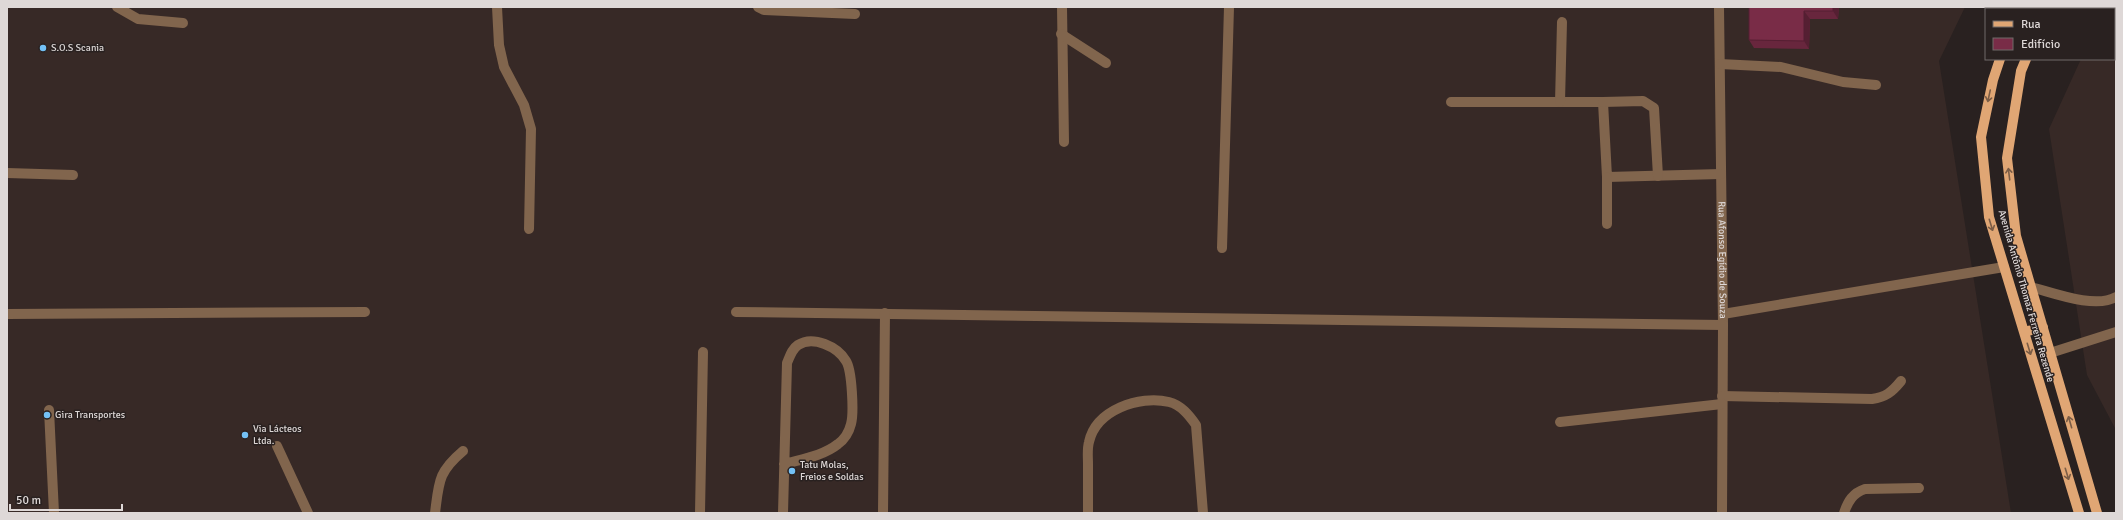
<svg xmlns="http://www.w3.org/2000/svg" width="2123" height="520" viewBox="0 0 2123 520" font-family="Signika,sans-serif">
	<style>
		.built { fill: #372926 }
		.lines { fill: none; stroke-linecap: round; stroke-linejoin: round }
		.minor { stroke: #81654d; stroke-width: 10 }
		.major { stroke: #e0a674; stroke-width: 10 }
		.wall { fill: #68263d }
		.shaded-wall { fill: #551f32 }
		.building { fill: #792c47; stroke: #551f32 }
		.oneway { stroke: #7b5d46 }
		.poi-dot { fill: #73c1f6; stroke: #292120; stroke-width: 1.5 }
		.labels { text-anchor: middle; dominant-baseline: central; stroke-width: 3; stroke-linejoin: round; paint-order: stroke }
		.poi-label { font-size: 10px; fill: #ded8d7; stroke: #292120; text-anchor: start }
		.street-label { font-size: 10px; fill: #ded8d7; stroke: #292120 }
	</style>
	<rect width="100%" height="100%" fill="#292120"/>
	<path class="built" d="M7,7H1965L1939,61L2011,513H7Z
		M2106,7H2116V430L2087,375L2049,129L2081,59H2114V9H2105Z"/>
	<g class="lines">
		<g class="minor">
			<path d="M117,7L138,19L183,23"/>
			<path d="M497,7L499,45L504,67L524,105L531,129L529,229"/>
			<path d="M758,7L764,10L855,14"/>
			<path d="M1062,7L1064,142"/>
			<path id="s1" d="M1719,7L1723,325L1722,513"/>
			<path d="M1061,34L1106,63"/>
			<path d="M1720,64L1781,67L1843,82L1876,85"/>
			<path d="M1451,102H1603L1607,177L1721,174"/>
			<path d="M1560,102L1562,22"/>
			<path d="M1603,102L1643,101L1654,108L1658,176"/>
			<path d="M7,173L73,175"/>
			<path d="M1607,177V224"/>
			<path d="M1222,248L1229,7"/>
			<path d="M2031,287C2054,293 2095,309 2116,297"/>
			<path d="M736,312L1723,325"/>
			<path d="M7,314L365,312"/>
			<path d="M1723,314L2004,267"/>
			<path d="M2050,353L2116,332"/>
			<path d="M1722,396L1872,399C1886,397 1892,392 1901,381"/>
			<path d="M49,410L54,513"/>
			<path d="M1560,422L1722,404"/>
			<path d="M277,446L308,513"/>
			<path d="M435,513C439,482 438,472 463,451"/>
			<path d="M700,513L703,352"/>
			<path d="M783,513L787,363C790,356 792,349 798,345C813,335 838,347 846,361C852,370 854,413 851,424C849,432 845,439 838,444C823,456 802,459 784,464"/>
			<path d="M883,513L885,313"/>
			<path d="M1088,513C1088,497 1088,480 1088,464C1088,457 1087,449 1089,442C1096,410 1139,395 1169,402C1181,405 1189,415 1196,425L1203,513"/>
			<path d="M1844,513C1848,501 1853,493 1865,489L1919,488"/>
		</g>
		<path class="major" d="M2018,9L2019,7
			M2046,9L2047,7
			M2000,59L1993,80L1981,137L1989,217L2079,513
			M2026,59L2021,71L2007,158L2016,236L2097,513
			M2024,332L2043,327"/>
	</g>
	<path class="wall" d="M1749,7H1839L1838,19H1810L1809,49L1754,48L1749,40Z"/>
	<path class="shaded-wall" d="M1833,7H1839L1838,19L1833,11Z
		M1804,11L1810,19L1809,49L1804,41Z"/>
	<path class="building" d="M1749,7H1833V11H1804V41L1749,40Z"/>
	<defs><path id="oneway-shaft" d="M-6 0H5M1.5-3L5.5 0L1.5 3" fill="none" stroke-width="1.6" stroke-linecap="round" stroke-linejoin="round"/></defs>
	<g class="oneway">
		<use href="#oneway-shaft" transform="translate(1989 96) rotate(102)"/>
		<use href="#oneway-shaft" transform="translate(2009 174) rotate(-97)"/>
		<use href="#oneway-shaft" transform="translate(1991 225) rotate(73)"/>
		<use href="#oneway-shaft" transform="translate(2029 349) rotate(73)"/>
		<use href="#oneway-shaft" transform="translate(2070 422) rotate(-106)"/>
		<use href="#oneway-shaft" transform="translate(2067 474) rotate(73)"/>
	</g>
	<g class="poi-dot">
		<circle cx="43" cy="48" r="4"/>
		<circle cx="47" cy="415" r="4"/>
		<circle cx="245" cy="435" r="4"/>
		<circle cx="792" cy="471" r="4"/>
	</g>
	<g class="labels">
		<g class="poi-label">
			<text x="51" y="48">S.O.S Scania</text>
			<text x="55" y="415">Gira Transportes</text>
			<text x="253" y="429">Via Lácteos<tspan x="253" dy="12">Ltda.</tspan></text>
			<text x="800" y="465">Tatu Molas,<tspan x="800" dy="12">Freios e Soldas</tspan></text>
		</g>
		<g class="street-label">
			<text stroke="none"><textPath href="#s1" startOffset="253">Rua Afonso Egídio de Souza</textPath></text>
			<text transform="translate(2026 296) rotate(74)">Avenida Antônio Thomaz Ferreira Rezende</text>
		</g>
	</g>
	<rect width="2123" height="520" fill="none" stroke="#ded8d7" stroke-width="16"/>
	<rect x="1985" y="8" width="130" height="52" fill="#292120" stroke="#716a69"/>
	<rect x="1993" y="21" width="20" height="6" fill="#e0a674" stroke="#716a69"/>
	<text x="2021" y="28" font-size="12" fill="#ded8d7">Rua</text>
	<rect x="1993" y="38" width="20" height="12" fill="#792c47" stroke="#716a69"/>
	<text x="2021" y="48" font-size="12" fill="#ded8d7">Edifício</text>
	<path d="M10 504v6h112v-6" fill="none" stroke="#ded8d7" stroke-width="2"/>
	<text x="16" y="504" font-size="12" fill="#ded8d7" stroke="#292120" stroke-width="3" paint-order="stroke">50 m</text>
</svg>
